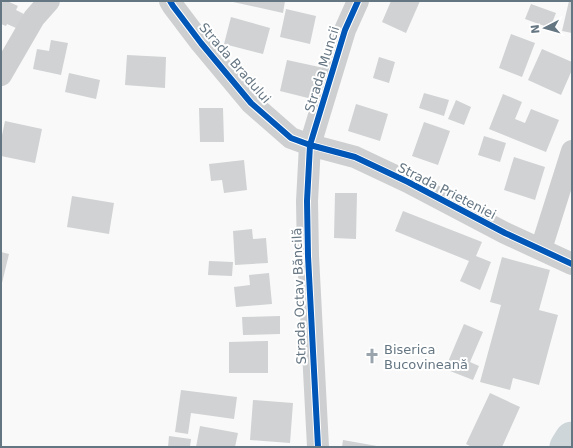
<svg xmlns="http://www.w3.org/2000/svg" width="573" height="448" viewBox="0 0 573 448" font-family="'DejaVu Sans',sans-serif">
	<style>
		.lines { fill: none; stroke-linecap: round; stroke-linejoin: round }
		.river { stroke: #ced6d9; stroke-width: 35 }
		.building { fill: #d0d2d3 }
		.minor { stroke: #cecfd0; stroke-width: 22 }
		.cycleway-casing { stroke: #fff; stroke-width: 8 }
		.cycleway { stroke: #0057b8; stroke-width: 6 }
		.labels { text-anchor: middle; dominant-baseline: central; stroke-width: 4; stroke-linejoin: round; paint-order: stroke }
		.street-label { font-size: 13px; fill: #657683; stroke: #fff }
		.poi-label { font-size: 13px; fill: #657683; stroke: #fff; text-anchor: start }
	</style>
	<rect width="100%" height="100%" fill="#f9f9f9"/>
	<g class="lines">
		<path class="river" d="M567,447L572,439"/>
	</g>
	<path class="building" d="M3,1H7L18,6L16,10L30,17L16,28L7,24L6,26L1,24V5Z
		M233,1H285L283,13L233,2Z
		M391,1H420L406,33L382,22Z
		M569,1L572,2V33L562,31Z
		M531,4L556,13L550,28L525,19Z
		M286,9L316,16L310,44L280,37Z
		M231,17L270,28L263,54L224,44Z
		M511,34L535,43L522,77L499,68Z
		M51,40L68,43L61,75L33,69L37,49L49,51Z
		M542,49L572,62V70L561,95L528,80Z
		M127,55L166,57L165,88L125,85Z
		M379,57L395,62L389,83L373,78Z
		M287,60L324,68L316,100L280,91Z
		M69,73L100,80L96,99L65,92Z
		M424,93L449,100L444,116L419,108Z
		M503,94L522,102L515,119L525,123L531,109L559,120L546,152L489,129Z
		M456,100L471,107L464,125L448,119Z
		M356,104L388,114L380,141L348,131Z
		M199,108H223L224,142H200Z
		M5,121L42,129L35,163L1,156V140Z
		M424,122L450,131L438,165L412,156Z
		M484,136L506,143L500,162L478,155Z
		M514,157L545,167L535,200L504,190Z
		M244,160L247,190L224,193L222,180L211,181L209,164Z
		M335,193H357L356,239L334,238Z
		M72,196L114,203L109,234L67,227Z
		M403,211L482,242L476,256L491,262L480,290L460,281L469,261L395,231Z
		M252,229L253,239L266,238L268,263L235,265L233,231Z
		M1,252L9,254L2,283H1Z
		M502,257L550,270L539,310L558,315L539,385L513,378L510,390L480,382L501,305L490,302Z
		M209,261L233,262L232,276L208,275Z
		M269,273L272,304L236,307L234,287L250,285L249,275Z
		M280,316V334L243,335L242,317Z
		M464,324L483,332L470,362L479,366L473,380L445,369Z
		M268,341V373H229V342Z
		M181,390L237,397L234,419L191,413L188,434L175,432Z
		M490,393L520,407L502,447H472L466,444Z
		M253,400L293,403L290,443L250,440Z
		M200,426L238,433L235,447H196Z
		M169,436L191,439L190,447H168Z
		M343,440L377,446V447H342Z"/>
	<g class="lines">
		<path class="minor" d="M170,1L173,6L201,43L251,103L291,138L310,145L355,157L408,182L505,233L572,264
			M1,75L34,18L49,1
			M541,249L572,151
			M318,447L308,256L307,201L310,145L345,30L358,1"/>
		<defs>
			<path id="cycleway" d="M170,1L173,6L201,43L251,103L291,138L310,145L355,157L408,182L505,233L572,264
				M318,447L308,256L307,201L310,145L345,30L358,1"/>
		</defs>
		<use href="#cycleway" class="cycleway-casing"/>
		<use href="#cycleway" class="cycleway"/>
	</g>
	<defs>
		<symbol id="church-bare" viewBox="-9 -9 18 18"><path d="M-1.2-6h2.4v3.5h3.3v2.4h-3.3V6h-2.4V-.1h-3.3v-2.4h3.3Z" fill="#99a4ac" stroke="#fff" stroke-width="2.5" paint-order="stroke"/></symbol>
	</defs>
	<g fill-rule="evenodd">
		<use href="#church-bare" x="361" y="345" width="22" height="22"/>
	</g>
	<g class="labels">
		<g class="street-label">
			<text transform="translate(235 63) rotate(49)">Strada Bradului</text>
			<text transform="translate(322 69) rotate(-73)">Strada Muncii</text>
			<text transform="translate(447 191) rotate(27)">Strada Prieteniei</text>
			<text transform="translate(299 296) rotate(-92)">Strada Octav Băncilă</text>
		</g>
		<g class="poi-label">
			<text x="384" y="349">Biserica<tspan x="384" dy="15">Bucovineană</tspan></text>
		</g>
	</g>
	<rect width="573" height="448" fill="none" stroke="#657683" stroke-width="4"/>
	<g transform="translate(545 28) rotate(264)" stroke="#ffffff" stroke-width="3" paint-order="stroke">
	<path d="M0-3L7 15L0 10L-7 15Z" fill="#657683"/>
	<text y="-6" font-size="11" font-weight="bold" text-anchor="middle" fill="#657683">N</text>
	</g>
</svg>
